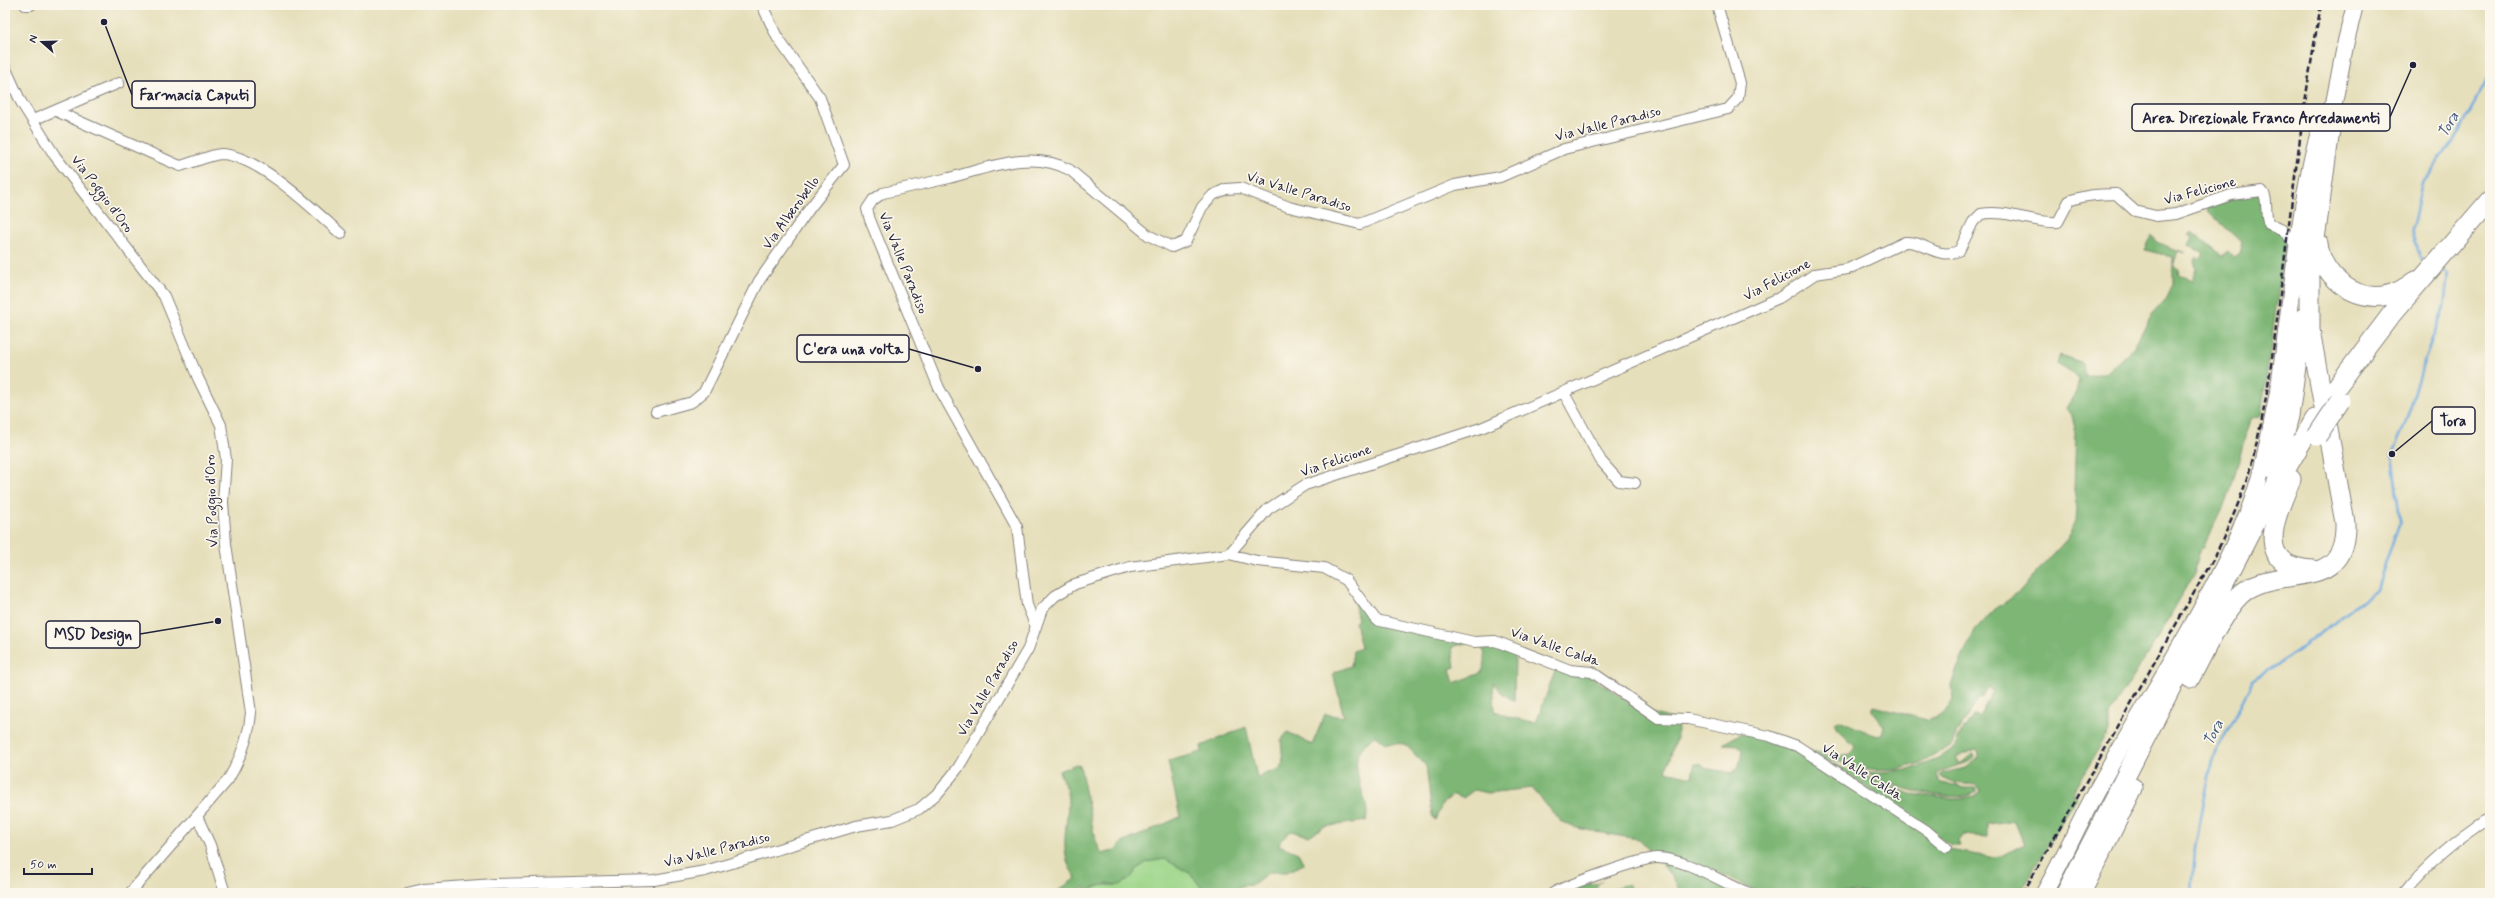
<svg xmlns="http://www.w3.org/2000/svg" width="2495" height="898" viewBox="0 0 2495 898" font-family="Mynerve,sans-serif">
	<style>
		.green { fill: #9cd588; stroke: #5f7c62 }
		.forest { fill: #7db674; stroke: #506c58 }
		.lines { fill: none; stroke-linecap: round; stroke-linejoin: round }
		.stream { stroke: #6eaadf; stroke-width: 2.5 }
		.street-casing { stroke: #84807b; stroke-width: 12 }
		.primary-casing { stroke: #84807b; stroke-width: 18 }
		.highway-casing { stroke: #84807b; stroke-width: 21 }
		.street { stroke: #fff; stroke-width: 10 }
		.primary { stroke: #fff; stroke-width: 16 }
		.highway { stroke: #fff; stroke-width: 19 }
		.rail { stroke: #22223b; stroke-width: 2.5; stroke-dasharray: 6 3; stroke-linecap: butt }
		.highway-bridge-casing { stroke: #84807b; stroke-width: 21; stroke-linecap: butt }
		.highway-bridge { stroke: #fff; stroke-width: 19 }
		.labels { text-anchor: middle; dominant-baseline: central; stroke-width: 3.5; stroke-linejoin: round; paint-order: stroke }
		.street-label { font-size: 14px; fill: #22223b; stroke: #fbf7ec }
		.water-label { font-size: 15px; font-style: italic; fill: #40587d; stroke: #fbf7ec }
		.leader { fill: none; stroke: #22223b; stroke-width: 1.5 }
		.callout-dot { fill: #22223b; stroke: #fbf7ec; stroke-width: 1.5 }
		.callout { fill: #fbf7ec; stroke: #22223b; stroke-width: 1.5 }
		.callout-label { font-size: 15px; text-anchor: middle; font-weight: bold; fill: #22223b }
	</style>
	<rect width="100%" height="100%" fill="#fbf7ec"/>
	<filter id="ink" filterUnits="userSpaceOnUse"><feTurbulence type="fractalNoise" baseFrequency=".025" numOctaves="2"/><feDisplacementMap in="SourceGraphic" scale="8" xChannelSelector="R" yChannelSelector="G"/><feConvolveMatrix kernelMatrix="1 2 1 2 8 2 1 2 1" color-interpolation-filters="sRGB"/></filter>
	<filter id="wash" filterUnits="userSpaceOnUse"><feTurbulence type="fractalNoise" baseFrequency=".012" numOctaves="4" result="noise"/><feDisplacementMap in="SourceGraphic" scale="16" xChannelSelector="R" yChannelSelector="G"/><feGaussianBlur stdDeviation="0.9" result="paint"/><feColorMatrix in="noise" values="0 0 0 0 0 0 0 0 0 0 0 0 0 0 0 0 0 1.4 0 .05"/><feComposite in="paint" operator="in"/></filter>
	<g filter="url(#wash)">
		<rect width="100%" height="100%" fill="#e6dfbb"/>
		<path class="green" d="M1165,859L1191,874L1202,888L1210,893H1088C1104,880 1106,888 1120,884C1133,881 1135,867 1146,862C1151,860 1159,860 1165,859Z"/>
		<path class="forest" d="M2261,191L2264,217L2286,236L2261,415L2250,419L2230,492L2203,548H2201L2194,573L2152,647L2109,714V731L2072,794L2076,797L2020,893H1761L1702,866L1649,855L1647,848L1638,839L1596,832L1573,827L1560,821L1532,788L1487,793L1474,790L1463,798L1453,795L1443,803L1435,820L1432,815L1426,766L1405,744L1385,743L1376,736C1335,759 1373,795 1366,821L1323,827L1309,836L1291,831L1280,841L1279,845L1298,853L1304,864L1286,872H1269L1252,885L1241,886L1233,893H1210L1202,888L1191,874L1165,859L1147,862L1137,869L1130,879L1120,885L1108,884L1096,886L1088,893L1085,887L1075,893H1055L1076,878C1057,852 1068,829 1068,800C1068,790 1062,780 1059,771L1076,764L1080,766L1095,839L1102,854L1117,850L1120,844L1180,817L1168,761L1202,752L1201,746L1246,727L1257,777L1279,769L1283,764L1281,740L1288,732L1312,745L1325,714L1344,717L1333,673L1351,666L1353,651L1361,648L1355,622L1358,620L1353,598L1372,615L1471,641L1452,647L1455,667L1450,669L1454,683L1481,673C1487,661 1487,653 1478,642L1515,655L1514,701L1503,694L1493,682L1495,711L1510,717L1536,723L1557,666L1586,673L1639,709L1677,721L1678,731L1666,771L1692,777L1694,764L1702,765L1704,768L1732,773L1739,766L1742,750L1738,745L1723,744L1743,732L1786,745L1808,758L1949,850L1990,857L2002,856L2024,844L2015,822L2011,821L1987,824V837L1962,835L1959,841L1961,846H1952L1828,762L1910,794L1954,799L1976,796L1980,791L1976,785L1956,783L1940,776L1942,773L1966,768L1978,759L1979,752L1976,749L1956,757L1960,764L1974,753L1975,758C1965,766 1940,768 1937,775L1940,781L1964,788H1975L1977,792C1955,805 1887,787 1867,773L1909,770L1938,759L1955,747L1959,735L1974,715L1979,717L1993,691L1988,688L1982,699L1979,698L1956,734L1952,745L1921,763L1899,769L1860,770L1838,761L1820,760L1809,752L1838,757L1850,755L1855,747L1836,728L1835,722L1839,720L1874,735L1882,734L1884,726L1871,710L1873,706L1927,720L1945,713L1953,700L1952,683L1957,669L1975,630L1991,612L2017,594L2067,539L2076,521L2077,509L2074,490L2076,433L2072,415L2066,408L2076,392L2079,379L2075,374L2057,363L2060,355L2083,363L2085,377L2107,372L2134,347L2150,317L2167,298L2173,285V257L2145,250L2152,235L2158,243L2186,253L2178,251L2173,266L2179,269L2178,275L2192,280L2196,269L2194,261L2196,257L2200,260L2204,254L2189,245L2193,237L2189,234L2192,231L2223,256L2227,251L2234,258L2239,253L2242,243L2208,211L2207,206Z
			M1663,859L1752,893H1682L1662,863Z
			M1602,881L1597,885L1596,893H1558L1587,882L1593,884Z
			M1628,884L1634,893H1608L1611,889Z"/>
		<g class="lines">
			<path class="stream" d="M2428,262L2420,257L2412,229L2422,183L2455,139L2490,75
				M2192,893L2195,848L2212,761L2253,680L2306,645L2377,589L2400,520L2392,454L2405,425L2425,358L2444,307L2448,274L2439,269"/>
		</g>
	</g>
	<g filter="url(#ink)">
		<g class="lines">
			<defs>
				<path id="street" d="M25,5H31
					M5,67L21,102L55,156L164,296L198,378L221,425L226,459L223,502L226,544L251,713C249,738 241,758 228,780L130,893
					M56,111L180,166C189,164 213,154 221,154C258,155 313,209 341,234
					M33,120L119,83
					M1564,393L1601,461L1619,481L1635,483
					M656,412L692,402L704,392L759,281L810,208L844,165L820,98L777,37L762,5
					M1229,554L1257,561L1324,568L1346,580L1376,620L1474,642L1495,641L1570,670L1592,672L1658,718L1688,719L1769,736L1797,746L1927,831L1946,847
					M1036,627L1027,605L1017,527L939,388L870,220L867,209L873,200L883,193C905,188 927,183 949,178C988,168 1031,149 1070,170L1148,235L1172,247L1186,241L1202,207L1213,195L1226,189L1240,188L1289,207L1360,224L1455,185L1500,177L1564,149L1728,109L1738,98L1740,83L1717,5
					M197,816L210,845L225,893
					M407,893L424,889L494,884L654,880L705,871L856,826L892,820L919,809L939,792L958,768L1028,649L1042,609L1055,596L1075,584L1130,567L1229,554L1268,509L1305,485L1481,428L1779,298L1815,274L1848,269L1905,242C1926,241 1935,260 1959,251L1973,222L1981,214C2008,209 2033,224 2058,222L2069,201C2083,195 2101,194 2116,194L2135,211L2156,216L2176,214L2231,195L2262,191C2269,198 2264,214 2269,224L2283,230L2298,247
					M1553,893C1567,885 1644,857 1658,858C1690,860 1720,882 1749,893
					M2404,893C2428,863 2458,839 2490,818"/>
				<path id="primary" d="M2044,893C2065,856 2082,816 2103,779C2151,693 2208,608 2246,517C2262,479 2269,438 2277,397C2286,357 2305,118 2333,108L2346,41L2355,5"/>
				<path id="highway" d="M2318,243C2321,276 2355,303 2388,295C2399,293 2406,287 2415,281
					M2308,290L2333,108
					M2335,389L2391,315L2490,200
					M2275,471L2289,416L2303,318
					M2291,479C2277,514 2250,567 2313,570
					M2190,678C2204,653 2220,615 2240,595C2276,561 2347,597 2345,523L2310,330V278
					M2066,893L2258,517L2315,419
					M2081,893L2133,788"/>
			</defs>
			<use href="#street" class="street-casing"/>
			<use href="#primary" class="primary-casing"/>
			<use href="#highway" class="highway-casing"/>
			<use href="#street" class="street"/>
			<use href="#primary" class="primary"/>
			<use href="#highway" class="highway"/>
			<path class="rail" d="M2023,893L2215,556C2228,528 2241,500 2250,469C2269,402 2275,332 2284,263C2295,177 2305,91 2321,5"/>
			<defs>
				<path id="highway-bridge" d="M2317,436L2340,401"/>
			</defs>
			<use href="#highway-bridge" class="highway-bridge-casing"/>
			<use href="#highway-bridge" class="highway-bridge"/>
		</g>
	</g>
	<g class="labels">
		<g class="street-label">
			<text transform="translate(1608 124) rotate(-14)">Via Valle Paradiso</text>
			<text transform="translate(2200 191) rotate(-15)">Via Felicione</text>
			<text transform="translate(1299 192) rotate(17)">Via Valle Paradiso</text>
			<text transform="translate(102 194) rotate(53)">Via Poggio d'Oro</text>
			<text transform="translate(791 213) rotate(-54)">Via Alberobello</text>
			<text transform="translate(903 263) rotate(68)">Via Valle Paradiso</text>
			<text transform="translate(1777 280) rotate(-28)">Via Felicione</text>
			<text transform="translate(1336 461) rotate(-19)">Via Felicione</text>
			<text transform="translate(212 501) rotate(-92)">Via Poggio d'Oro</text>
			<text transform="translate(1555 647) rotate(19)">Via Valle Calda</text>
			<text transform="translate(988 688) rotate(-60)">Via Valle Paradiso</text>
			<text transform="translate(1862 772) rotate(33)">Via Valle Calda</text>
			<text transform="translate(717 850) rotate(-14)">Via Valle Paradiso</text>
		</g>
		<g class="water-label">
			<text transform="translate(2449 125) rotate(-59)">Tora</text>
			<text transform="translate(2214 733) rotate(-63)">Tora</text>
		</g>
	</g>
	<path class="leader" d="M104 22L132 95M2413 65L2390 117M978 369L909 349M2392 454L2432 421M218 621L140 634"/>
	<g class="callout-dot">
		<circle cx="104" cy="22" r="4"/>
		<circle cx="2413" cy="65" r="4"/>
		<circle cx="978" cy="369" r="4"/>
		<circle cx="2392" cy="454" r="4"/>
		<circle cx="218" cy="621" r="4"/>
	</g>
	<g class="callout">
		<rect x="132" y="81" width="123" height="27" rx="4"/>
		<rect x="2132" y="104" width="258" height="27" rx="4"/>
		<rect x="797" y="335" width="112" height="27" rx="4"/>
		<rect x="2432" y="407" width="43" height="27" rx="4"/>
		<rect x="46" y="621" width="94" height="27" rx="4"/>
	</g>
	<g class="callout-label">
		<text x="194" y="100">Farmacia Caputi</text>
		<text x="2261" y="123">Area Direzionale Franco Arredamenti</text>
		<text x="853" y="354">C'era una volta</text>
		<text x="2453" y="426">Tora</text>
		<text x="93" y="639">MSD Design</text>
	</g>
	<rect width="2495" height="898" fill="none" stroke="#fbf7ec" stroke-width="20"/>
	<g transform="translate(42 42) rotate(290)" stroke="#fbf7ec" stroke-width="3" paint-order="stroke">
	<path d="M0-3L7 15L0 10L-7 15Z" fill="#22223b"/>
	<text y="-6" font-size="11" font-weight="bold" text-anchor="middle" fill="#22223b">N</text>
	</g>
	<path d="M24 868v6h68v-6" fill="none" stroke="#22223b" stroke-width="2"/>
	<text x="30" y="868" font-size="12" fill="#22223b" stroke="#fbf7ec" stroke-width="3" paint-order="stroke">50 m</text>
</svg>
